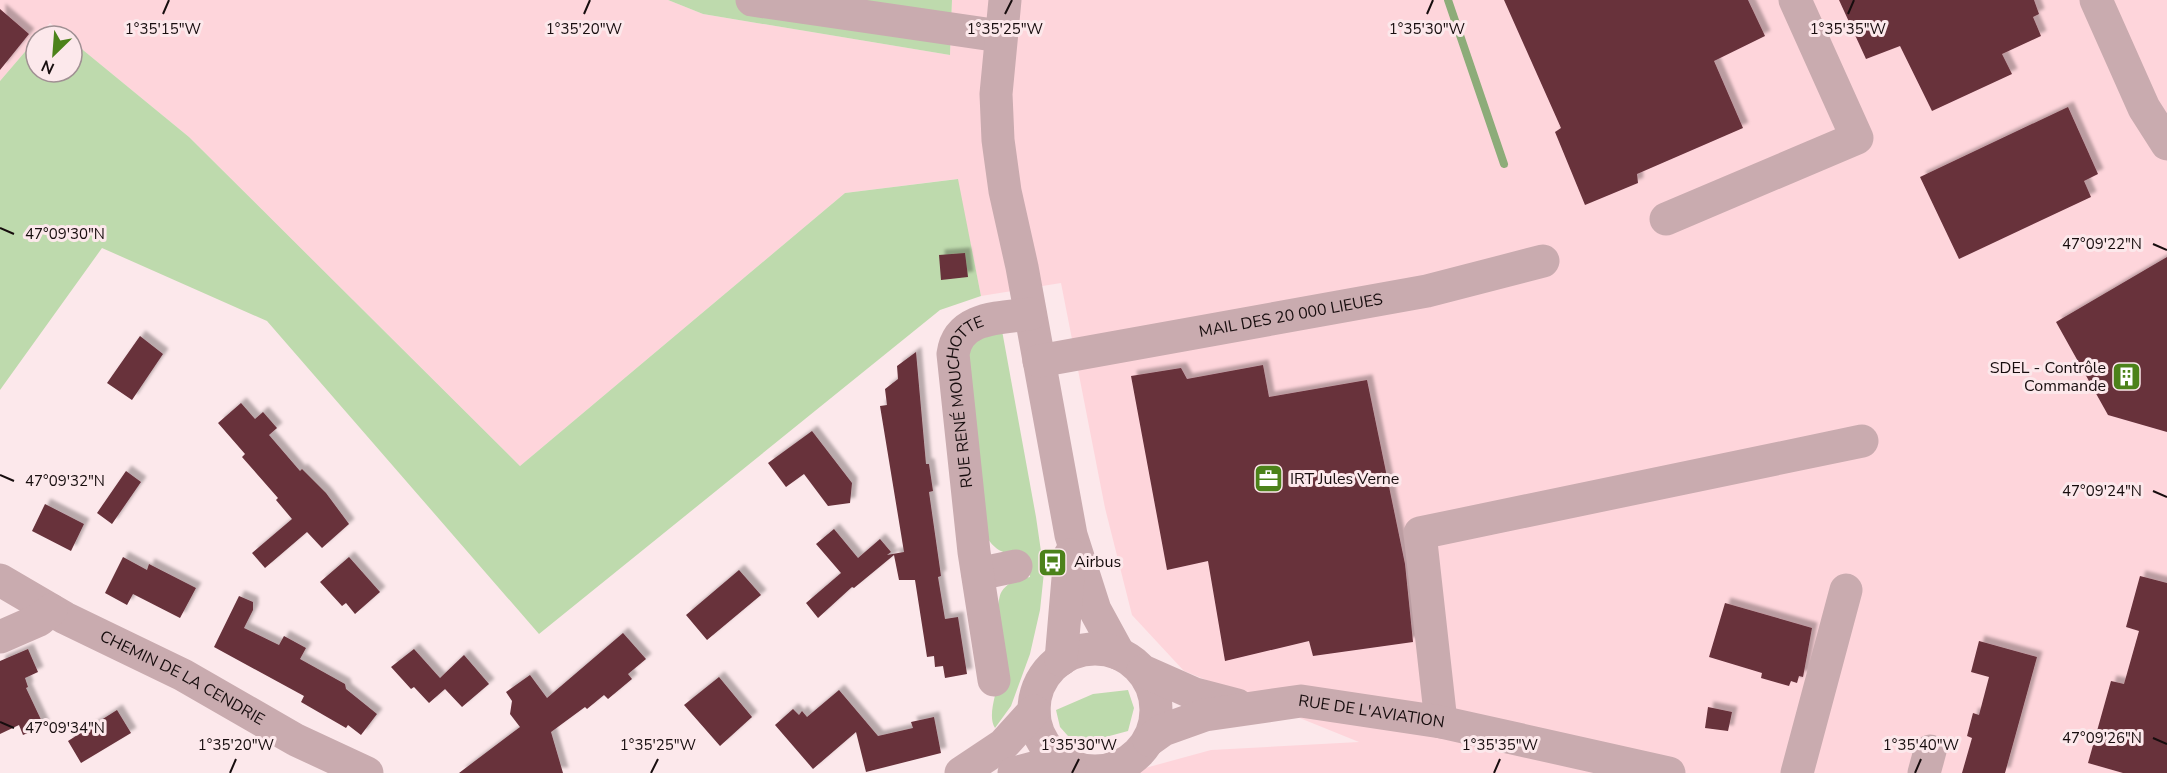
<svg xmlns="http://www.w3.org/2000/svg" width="2167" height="773" viewBox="0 0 2167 773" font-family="'Nunito Sans',sans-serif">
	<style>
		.built { fill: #fed5db }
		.green { fill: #bedaad }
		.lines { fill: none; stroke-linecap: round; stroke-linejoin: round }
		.stream { stroke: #8dac79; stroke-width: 8 }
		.building { fill: #67313b; filter: url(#shadow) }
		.minor { stroke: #c9abaf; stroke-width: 33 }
		.ticks { fill: none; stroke: #170d0e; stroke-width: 2 }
		.labels { text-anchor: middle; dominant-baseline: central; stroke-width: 6; stroke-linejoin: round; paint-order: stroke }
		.street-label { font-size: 16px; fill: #170d0e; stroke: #fce8eb }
		.poi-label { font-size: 16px; fill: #170d0e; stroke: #fce8eb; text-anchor: start }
		.ticks-label { font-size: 15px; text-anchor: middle; fill: #170d0e; stroke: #fce8eb; stroke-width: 6; stroke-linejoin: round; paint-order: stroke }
	</style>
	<defs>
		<filter id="shadow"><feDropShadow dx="5.5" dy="-5.5" stdDeviation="1.5" flood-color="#0004"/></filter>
	</defs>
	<rect width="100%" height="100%" fill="#fce8eb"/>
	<path class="built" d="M0,0H668L703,14L950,55L952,0H2167V773H1127L1211,750L1359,742L1184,671L1132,615L1105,508L1061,283L981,296L957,179L845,193L520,466L189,137L72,41V36H66L50,23L0,81Z"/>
	<path class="green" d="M668,0H952L950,55L703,14Z
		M36,39V72H72V41L189,137L520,466L845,193L958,179L981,296L940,310L539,634L267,321L102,248L0,390V81Z
		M1001,325L1036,517L1044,572L1040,610L1030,654L1011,706L995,728C987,715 997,694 998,679C998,662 994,602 1002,591C1009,581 1019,579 1030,577L1027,554C1009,554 999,555 988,539L966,371L971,335Z
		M1128,690L1134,708L1128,731L1076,745L1060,727L1056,710L1093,694Z"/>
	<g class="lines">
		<path class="stream" d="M1448,0L1504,164"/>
	</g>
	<path class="building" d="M1504,0H1748L1765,36L1714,61L1743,128L1637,174L1638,183L1585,205L1555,132L1561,128Z
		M1839,0H2034L2039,14L2033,17L2041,36L2002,54L2012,74L1932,111L1900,46L1866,59Z
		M0,9L29,34L0,70Z
		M2068,107L2098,174L2084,181L2091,197L1959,259L1920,177Z
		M965,253L968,277L941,280L939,255Z
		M2167,257V432L2108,415L2056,322Z
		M140,336L163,354L132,400L107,383Z
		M916,352L926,464H929L933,491L929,492L941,576L938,577L945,619L958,617L967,674L945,678L943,666L935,667L934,656L927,657L915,580H899L894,555L854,588L852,587L818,618L806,603L841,573L816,544L834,529L858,558L880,539L891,552L887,555L904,552L880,406L887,405L885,389L898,379L897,366Z
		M1263,365L1269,397L1367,380L1405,564L1413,642L1313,656L1309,641L1225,661L1208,561L1167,570L1131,376L1181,368L1187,379Z
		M241,403L255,419L263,412L277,428L269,435L300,471L302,469L326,493L349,524L322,548L307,532L265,568L252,553L292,519L276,500L278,498L242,457L245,454L218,423Z
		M812,431L852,483L850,503L828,506L804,474L786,487L768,463Z
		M126,471L141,482L112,524L97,513Z
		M45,504L84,524L71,551L32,531Z
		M123,557L147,570L149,564L196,588L180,618L133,594L127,605L105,593Z
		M349,557L380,592L355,614L346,603L342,606L320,582Z
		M739,570L761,595L707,640L686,615Z
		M2140,576L2167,583V773H2123L2088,763L2111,681L2124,684L2139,631L2126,627Z
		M239,596L253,602V610L244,628L279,645L284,636L306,648L300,659L345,684L346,689L377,714L361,735L348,725L346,728L301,702L304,696L214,647Z
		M1725,603L1812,628L1803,677L1799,676L1797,683L1791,681L1789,686L1761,678L1762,673L1709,657Z
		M623,633L646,659L628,674L632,679L608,699L604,695L587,709L585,707L551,732L563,773H459L520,727L510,714L512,701L506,692L530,675L547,698Z
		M1979,641L2037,657L2005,773H1962L1972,738L1967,736L1973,713L1979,715L1989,677L1971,672Z
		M28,649L38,672L25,678L28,687L26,688L44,726L23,735L19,725L0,734V661Z
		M414,649L440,678L464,655L489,684L462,707L445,689L429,703L414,687L411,689L391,667Z
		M719,677L752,717L720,746L684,705Z
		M839,690L878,736L913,728L911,722L934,717L941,753L866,772L856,732L813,769L775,725L793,709L799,715L802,711L807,717Z
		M1708,707L1732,712L1728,731L1705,728Z
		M117,710L131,733L81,763L68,741Z"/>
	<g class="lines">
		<g class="minor">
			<path d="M752,0L1000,36"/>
			<path d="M1005,0L996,94L998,140L1005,191L1022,267L1071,535L1095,610L1119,654"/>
			<path d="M2096,0L2144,108L2167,144"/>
			<path d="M1666,219L1857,138L1795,0"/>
			<path id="s1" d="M1039,361L1427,291L1543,261"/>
			<path d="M978,574L1016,566"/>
			<path id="s2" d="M0,580L65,618L183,675L296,740L367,773"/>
			<path d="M0,637L39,620L51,610"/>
			<circle cx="1095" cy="710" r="61"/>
			<path d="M1061,660L1070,555"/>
			<path d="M1143,671L1195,694L1237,705"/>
			<path id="s3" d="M994,680L974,552L953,354C958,317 998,318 1030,314"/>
			<path d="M1441,722L1420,533L1862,441"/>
			<path id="s4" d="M1149,740L1163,730L1205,715L1301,701L1441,722L1669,773"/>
			<path d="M961,773L1003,745L1034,711"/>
			<path d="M1014,773L1037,767H1070"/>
			<path d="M1797,773L1846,590"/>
			<path d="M1924,773L1930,751"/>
		</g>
	</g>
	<path class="ticks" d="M163,14L169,0M584,14L590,0M1005,14L1012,0M1427,14L1433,0M1848,14L1854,0M0,228L14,234M2153,244L2167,250M0,475L14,481M2153,491L2167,497M0,722L14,728M2153,738L2167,744M230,773L236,759M651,773L658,759M1072,773L1079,759M1494,773L1500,759M1915,773L1921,759"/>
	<defs>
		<symbol id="building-square" viewBox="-11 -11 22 22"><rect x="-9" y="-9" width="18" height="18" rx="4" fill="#4c821a" stroke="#fce8eb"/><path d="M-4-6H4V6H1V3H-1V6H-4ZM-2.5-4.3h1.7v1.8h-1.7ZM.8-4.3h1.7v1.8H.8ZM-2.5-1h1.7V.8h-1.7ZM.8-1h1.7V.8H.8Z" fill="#fff"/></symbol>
		<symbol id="office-square" viewBox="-11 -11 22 22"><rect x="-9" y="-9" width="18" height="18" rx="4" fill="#4c821a" stroke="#fce8eb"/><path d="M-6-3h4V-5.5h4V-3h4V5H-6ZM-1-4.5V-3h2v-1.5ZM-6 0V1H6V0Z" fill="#fff"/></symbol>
		<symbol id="bus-square" viewBox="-11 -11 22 22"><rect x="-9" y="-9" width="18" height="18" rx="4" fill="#4c821a" stroke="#fce8eb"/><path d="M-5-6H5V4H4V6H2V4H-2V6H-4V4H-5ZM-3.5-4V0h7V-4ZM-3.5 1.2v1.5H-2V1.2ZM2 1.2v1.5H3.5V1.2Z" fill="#fff"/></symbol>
	</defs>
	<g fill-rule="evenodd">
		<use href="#building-square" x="2110" y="360" width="33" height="33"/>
		<use href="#office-square" x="1252" y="462" width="33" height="33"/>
		<use href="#bus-square" x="1036" y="546" width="33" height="33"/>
	</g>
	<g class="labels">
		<g class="street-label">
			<text stroke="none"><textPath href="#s1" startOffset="256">MAIL DES 20 000 LIEUES</textPath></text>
			<text stroke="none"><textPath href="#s3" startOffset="285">RUE RENÉ MOUCHOTTE</textPath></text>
			<text stroke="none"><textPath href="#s2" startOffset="207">CHEMIN DE LA CENDRIE</textPath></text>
			<text stroke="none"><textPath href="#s4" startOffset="230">RUE DE L'AVIATION</textPath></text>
		</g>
		<g class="poi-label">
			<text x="2106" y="368" text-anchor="end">SDEL - Contrôle<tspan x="2106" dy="18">Commande</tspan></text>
			<text x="1290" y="479">IRT Jules Verne</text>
			<text x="1074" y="562">Airbus</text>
		</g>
	</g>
	<g class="ticks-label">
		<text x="584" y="34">1°35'20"W</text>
		<text x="1005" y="34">1°35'25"W</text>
		<text x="1427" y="34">1°35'30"W</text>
		<text x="1848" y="34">1°35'35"W</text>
		<text x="163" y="34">1°35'15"W</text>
		<text x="65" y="239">47°09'30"N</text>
		<text x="2102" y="249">47°09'22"N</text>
		<text x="65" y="486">47°09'32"N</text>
		<text x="2102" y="496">47°09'24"N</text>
		<text x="65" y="733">47°09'34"N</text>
		<text x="2102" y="743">47°09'26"N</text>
		<text x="236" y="750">1°35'20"W</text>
		<text x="658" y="750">1°35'25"W</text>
		<text x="1079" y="750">1°35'30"W</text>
		<text x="1500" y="750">1°35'35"W</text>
		<text x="1921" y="750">1°35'40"W</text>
	</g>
	<g transform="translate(54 54) rotate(205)"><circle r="28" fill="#fce8eb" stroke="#a09093" stroke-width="1.5"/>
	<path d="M0-4.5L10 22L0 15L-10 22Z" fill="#4c821a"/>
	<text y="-9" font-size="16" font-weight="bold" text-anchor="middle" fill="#170d0e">N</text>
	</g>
</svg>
